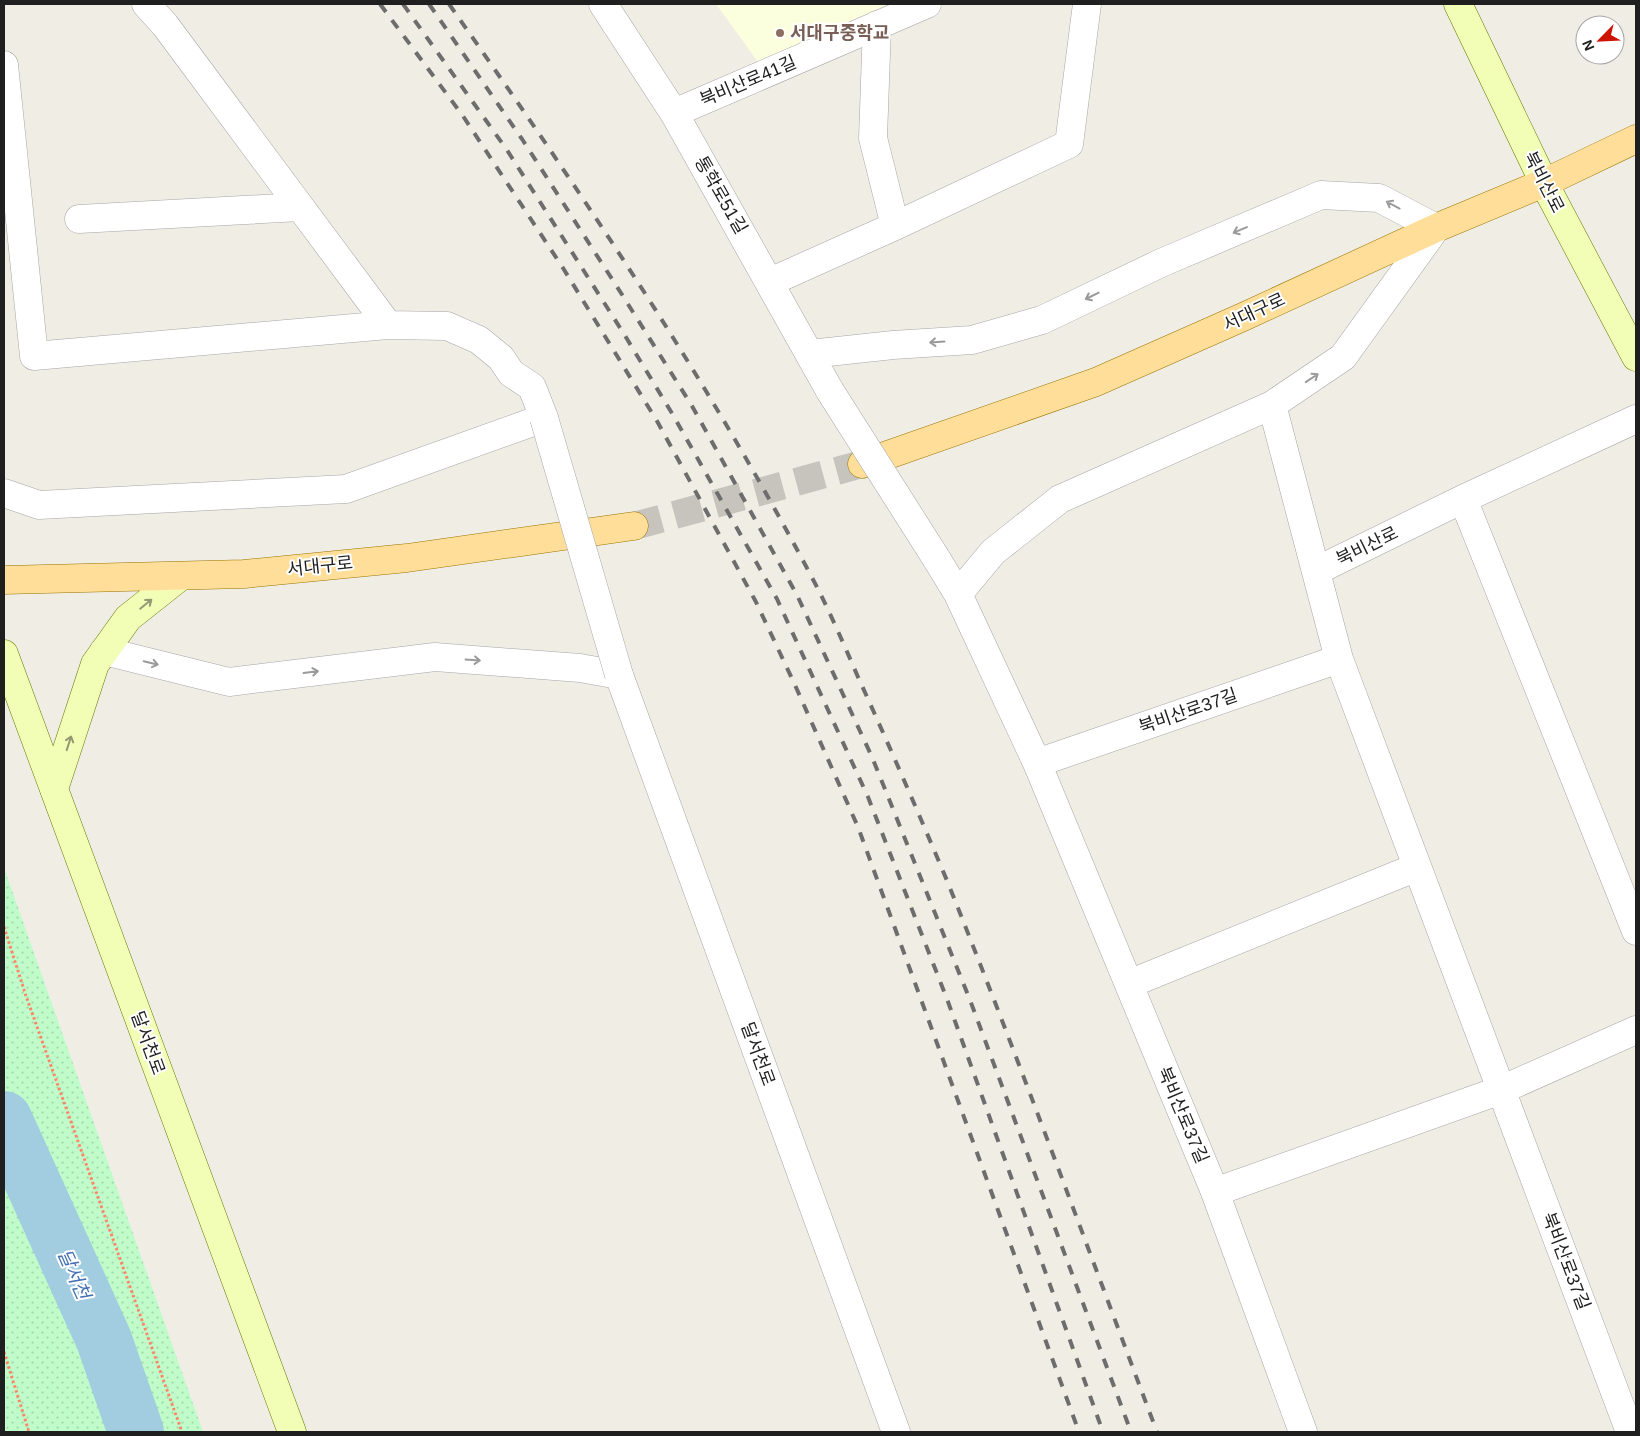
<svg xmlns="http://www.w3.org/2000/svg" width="1640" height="1436" viewBox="0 0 1640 1436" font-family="Arial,'Noto Sans KR',sans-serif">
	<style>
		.education { fill: #fcffde }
		.park { fill: url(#park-dots) }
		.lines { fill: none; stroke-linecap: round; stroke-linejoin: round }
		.river { stroke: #a2cce0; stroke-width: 56 }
		.primary-tunnel { stroke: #c6c4bd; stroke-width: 28; stroke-dasharray: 28 14; stroke-linecap: butt }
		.minor-casing { stroke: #a6a6a6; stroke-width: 29 }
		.secondary-casing { stroke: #627b00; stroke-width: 29 }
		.primary-casing { stroke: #997600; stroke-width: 29 }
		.path { stroke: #ff8566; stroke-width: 3; stroke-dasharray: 2.5 2.5; stroke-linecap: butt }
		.minor { stroke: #fff; stroke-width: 28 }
		.secondary { stroke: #f2fdb6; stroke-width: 28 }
		.primary { stroke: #ffde9a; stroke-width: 28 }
		.rail { stroke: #6d6d6d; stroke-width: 4; stroke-dasharray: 10 10; stroke-linecap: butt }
		.minor-bridge-casing { stroke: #a6a6a6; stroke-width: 29; stroke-linecap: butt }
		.minor-bridge { stroke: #fff; stroke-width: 28 }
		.oneway { stroke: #9a9a9a }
		.oneway2 { stroke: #939972 }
		.education-dot { fill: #8d6e63; stroke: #fff; stroke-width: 2 }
		.labels { text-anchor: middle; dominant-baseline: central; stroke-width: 4; stroke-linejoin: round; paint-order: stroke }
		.education-label { font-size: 18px; font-weight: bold; fill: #785e54; stroke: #fff; text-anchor: start }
		.street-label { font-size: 18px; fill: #1f1f1f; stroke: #fff }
		.water-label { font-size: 19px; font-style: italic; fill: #4672b4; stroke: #fff }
	</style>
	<defs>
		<pattern id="park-dots" width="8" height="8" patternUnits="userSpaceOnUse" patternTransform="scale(1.25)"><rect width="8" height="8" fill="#bffcca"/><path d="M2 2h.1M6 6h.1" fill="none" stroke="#a4d8ad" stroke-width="1.8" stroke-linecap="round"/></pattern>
	</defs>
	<rect width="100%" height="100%" fill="#f0ede4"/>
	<path class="education" d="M716,4H888L758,62Z"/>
	<path class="park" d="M4,868L203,1432H4Z"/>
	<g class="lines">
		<path class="river" d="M4,1119L104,1340L136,1432"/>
		<path class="primary-tunnel" d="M634,526L862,464"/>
		<defs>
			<path id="minor" d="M603,4L674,113L830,391
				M877,25L873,138L895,226
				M4,65L34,356L388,325
				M674,113L927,4
				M79,219L300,207
				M770,282L895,226L1069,144L1087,4
				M810,354L893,345L972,340L1042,320L1161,263L1321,195L1379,198L1436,228L1343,357L1272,405L1060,499L993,552L958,594
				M1272,405L1339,659L1630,1432
				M4,493L39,505L346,489L544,418L532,387L511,373L501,358L479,340L447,326L388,325L165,25L146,4
				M1463,499L1636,931
				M936,558L958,594L1037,763L1215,1192L1303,1432
				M1316,571L1463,499L1636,419
				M104,651L229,682L435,657L580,668L619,675L896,1432
				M1037,763L1339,659
				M1129,984L1417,867
				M1215,1192L1501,1090L1636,1030"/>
			<path id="secondary" d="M1458,4L1544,183L1636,357
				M4,654L292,1432
				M54,789L95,664L128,618L181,576"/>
			<path id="primary" d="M862,464L1096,382L1243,317L1436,228L1544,183L1636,139
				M4,580L244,574L407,558L634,526"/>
		</defs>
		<use href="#minor" class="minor-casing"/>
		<use href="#secondary" class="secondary-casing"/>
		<use href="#primary" class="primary-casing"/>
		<path class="path" d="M4,927L26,996L182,1432
			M4,1352L29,1432"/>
		<use href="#minor" class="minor"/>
		<use href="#secondary" class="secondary"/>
		<use href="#primary" class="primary"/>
		<path class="rail" d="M380,4L463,116L563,268L657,421L756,602L795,685L858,827L1079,1432
			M403,4L507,150L624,334L673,415L777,599L868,797L947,999L1103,1432
			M429,4L522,139L621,293L692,406L797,595L872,757L970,1000L1131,1432
			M449,4C581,192 711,384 818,589C832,617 845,647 858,677C889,745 919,814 948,883C1021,1065 1088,1249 1157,1432"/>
		<defs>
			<path id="minor-bridge" d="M830,391L936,558
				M544,418L619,675"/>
		</defs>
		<use href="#minor-bridge" class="minor-bridge-casing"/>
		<use href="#minor-bridge" class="minor-bridge"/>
	</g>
	<defs><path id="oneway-shaft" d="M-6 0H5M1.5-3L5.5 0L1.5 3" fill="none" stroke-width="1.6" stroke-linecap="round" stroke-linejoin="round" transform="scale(1.25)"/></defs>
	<g class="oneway">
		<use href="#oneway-shaft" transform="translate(1393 205) rotate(-152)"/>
		<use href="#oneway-shaft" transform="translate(1240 230) rotate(157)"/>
		<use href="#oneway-shaft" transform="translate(1092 296) rotate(154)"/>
		<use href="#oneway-shaft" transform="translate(937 342) rotate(176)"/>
		<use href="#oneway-shaft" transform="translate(1312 378) rotate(-34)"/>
		<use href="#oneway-shaft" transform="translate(473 660) rotate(4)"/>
		<use href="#oneway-shaft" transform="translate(151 663) rotate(14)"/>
		<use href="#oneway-shaft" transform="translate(311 672) rotate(-7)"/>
	</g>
	<g class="oneway2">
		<use href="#oneway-shaft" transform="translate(146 604) rotate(-39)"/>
		<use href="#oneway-shaft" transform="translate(69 743) rotate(-72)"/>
	</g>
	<circle class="education-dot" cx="780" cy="33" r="5"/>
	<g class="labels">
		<g class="education-label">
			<text x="790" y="33">서대구중학교</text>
		</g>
		<g class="street-label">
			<text transform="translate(748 81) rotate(-23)">북비산로41길</text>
			<text transform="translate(1544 182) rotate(63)">북비산로</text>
			<text transform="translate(721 195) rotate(60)">통학로51길</text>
			<text transform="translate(1254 312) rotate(-25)">서대구로</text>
			<text transform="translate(1367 546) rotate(-26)">북비산로</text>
			<text transform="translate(320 566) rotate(-6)">서대구로</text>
			<text transform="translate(1188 711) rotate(-19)">북비산로37길</text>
			<text transform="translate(148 1043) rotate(70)">달서천로</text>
			<text transform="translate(758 1054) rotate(70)">달서천로</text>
			<text transform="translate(1183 1115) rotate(67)">북비산로37길</text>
			<text transform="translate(1566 1261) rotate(69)">북비산로37길</text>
		</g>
		<g class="water-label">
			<text transform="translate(74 1274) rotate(66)">달서천</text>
		</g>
	</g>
	<rect width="1640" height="1436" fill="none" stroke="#1f1f1f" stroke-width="10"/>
	<g transform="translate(1600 40) rotate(246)"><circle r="24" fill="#ffffff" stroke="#a5a5a5"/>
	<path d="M0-4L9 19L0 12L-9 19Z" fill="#cd1400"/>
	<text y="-8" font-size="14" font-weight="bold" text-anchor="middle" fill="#1f1f1f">N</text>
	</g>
</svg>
